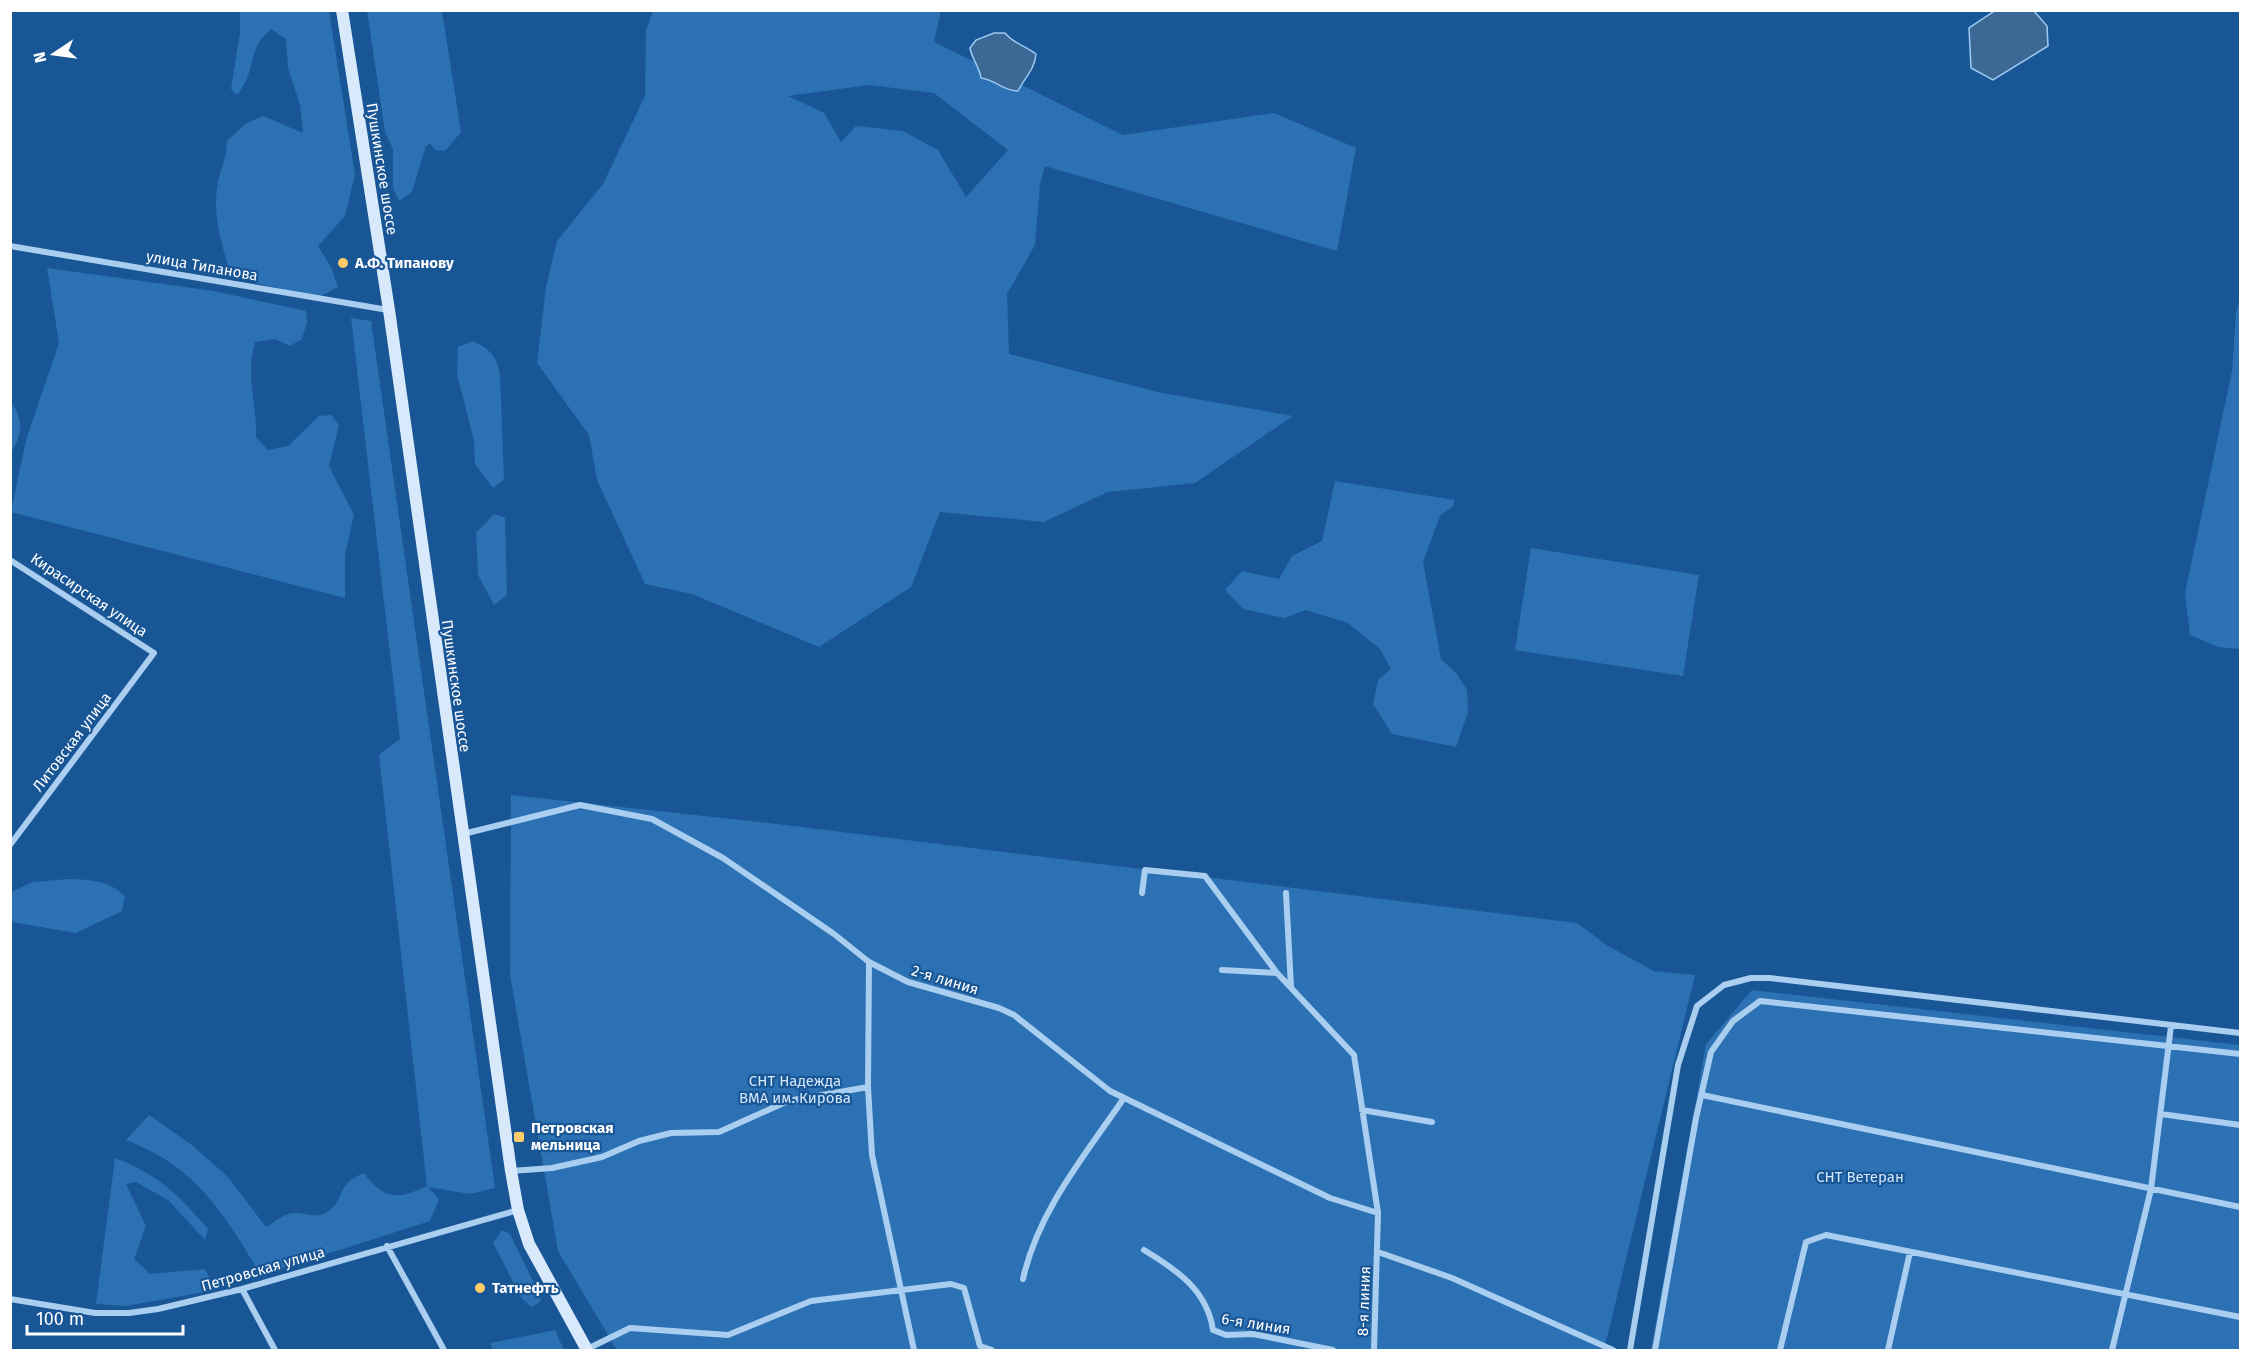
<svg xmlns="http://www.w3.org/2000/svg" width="2251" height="1361" viewBox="0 0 2251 1361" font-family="'Fira Sans',sans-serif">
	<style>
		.green { fill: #2c71b3; fill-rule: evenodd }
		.water { fill: #3b6895; stroke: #9dcaf2; stroke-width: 1.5 }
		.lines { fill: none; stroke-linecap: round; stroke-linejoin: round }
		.minor { stroke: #aacef0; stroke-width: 6 }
		.secondary { stroke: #d8e9fb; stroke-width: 12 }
		.poi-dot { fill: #ffca69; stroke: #195695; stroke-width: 2 }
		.labels { text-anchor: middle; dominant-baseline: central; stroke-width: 4.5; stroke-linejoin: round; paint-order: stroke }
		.street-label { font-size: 15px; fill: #fff; stroke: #195695 }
		.poi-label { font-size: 15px; font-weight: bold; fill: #fff; stroke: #195695; text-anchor: start }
		.park-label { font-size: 15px; fill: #d1e7fb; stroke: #195695 }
	</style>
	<rect width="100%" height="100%" fill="#195695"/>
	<path class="green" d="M240,11H329L355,175L345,216L318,246L331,267L338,287L317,298L252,282L229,270C221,241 211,209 219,178C223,163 226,158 227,141L245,124L263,116L303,133L300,105L288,68L286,39L271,29C245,51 258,70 237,95L231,89L240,33Z
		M367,11H442L461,132L445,151L435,150L430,143L426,146L412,192L399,201L393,188V149L385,132Z
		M653,11H941L934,42L1123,135L1274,113L1356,148L1337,251L1045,166L1040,184L1035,245L1007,294L1009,354L1162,393L1293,416L1195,483L1108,492L1044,522L940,512L911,587L819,647L692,594L645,584L597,480L589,435L537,363L546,287L557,241L603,184L645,96L646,30ZM869,85L934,93L1008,150L966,197L938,150L903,131L856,126L841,142L824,113L788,96Z
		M47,268L214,291L306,311L307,322L302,339L290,346L275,339L255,342C245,374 257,405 256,437L268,450L288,446L319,416L331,415L339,425L329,466L354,515L345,554V598L11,512L26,440L59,343Z
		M2240,297V649L2218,647L2190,635L2185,593L2232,371L2236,314Z
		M351,318L371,321L495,1188L470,1194L428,1187L439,1199L430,1221L261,1275C223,1213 197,1167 126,1140L149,1115L193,1146L228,1177L266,1227C273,1223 283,1215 291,1213C303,1211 316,1220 327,1212C345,1201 335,1184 364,1173C384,1200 397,1200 427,1186L379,755L400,739Z
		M473,341C491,350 497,356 500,375L504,479L493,488L475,464L474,441L457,374L458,347Z
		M11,402C23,419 23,435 11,452Z
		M1335,481L1455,500L1453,506L1440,516L1423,562L1441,659L1457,674L1467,690L1468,712L1456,747L1392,734L1373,704L1378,680L1391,669L1380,649L1348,623L1306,610L1284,618L1243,609L1225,590L1242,571L1279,579L1292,556L1322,541Z
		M494,514L505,518L507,595L494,605L478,575L476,533Z
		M1531,548L1699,575L1683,676L1515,650Z
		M511,795L777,824L1577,923L1608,946L1654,971L1695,975L1604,1350H617L558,1251L510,975Z
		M69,879C91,880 108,880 125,896L122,911L76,933L11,922V892L33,882Z
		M1752,990L2240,1045V1350H1651L1706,1044Z
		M115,1158C161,1176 176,1193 208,1229L205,1240L168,1200L136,1182L126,1184L146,1226L134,1259L150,1274L205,1269L216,1290L126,1306L96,1304Z
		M502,1230L510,1234L541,1298L540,1302L532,1307L522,1299L493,1243Z
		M555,1330L564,1350H493L490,1343Z"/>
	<path class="water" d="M1996,10L2034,11L2047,26L2048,46L1993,80L1971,68L1969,28Z
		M994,33H1005C1014,44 1024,45 1036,54C1035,69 1025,77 1018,91C1003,91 996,80 981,78C979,66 972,59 970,48L976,40Z"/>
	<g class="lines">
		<path class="minor" d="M10,246L388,310
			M10,560L154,653L10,845
			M463,834L580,805L652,819L723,858L834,934L869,962L908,982L999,1008L1014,1015L1110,1091L1330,1198L1378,1213L1374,1350
			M1142,893L1145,870L1205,876L1277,973L1354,1055L1378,1213
			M1286,893L1291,987
			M869,962L868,1087L872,1155L914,1350
			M1222,970L1277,973
			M1702,1095L2240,1207
			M1362,1110L1432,1122
			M2161,1114L2240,1125
			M511,1171L552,1168L602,1157L639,1141L671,1133L719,1132L788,1101L868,1087
			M387,1246L444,1350
			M1144,1250C1177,1270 1207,1290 1213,1330L1226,1335L1253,1334L1333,1350
			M1378,1252L1452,1278L1613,1350
			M1023,1279C1038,1211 1085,1155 1124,1098
			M242,1289L275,1350
			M10,1299L95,1313H129L158,1309L242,1289L518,1210
			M587,1349L630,1328L728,1335L811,1301L951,1284L964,1288L980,1346L992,1350
			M1630,1350L1678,1065L1697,1006L1724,985L1751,978H1770L2240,1033
			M1655,1350L1696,1118L1711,1052L1733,1021L1760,1001L2240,1054
			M1780,1350L1806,1242L1826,1235L2240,1317
			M1888,1350L1910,1252
			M2112,1350L2151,1189L2171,1026"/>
		<path class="secondary" d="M342,10L389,310L511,1171L518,1210L529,1244L587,1350"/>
	</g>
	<g class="poi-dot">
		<circle cx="343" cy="263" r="6"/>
		<rect x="513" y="1131" width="12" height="12" rx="3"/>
		<circle cx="480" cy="1288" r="6"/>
	</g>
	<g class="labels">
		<g class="street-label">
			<text transform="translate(382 169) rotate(81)">Пушкинское шоссе</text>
			<text transform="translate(202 266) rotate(10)">улица Типанова</text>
			<text transform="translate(89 595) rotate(34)">Кирасирская улица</text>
			<text transform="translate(456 686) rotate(82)">Пушкинское шоссе</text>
			<text transform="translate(72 742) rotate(-53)">Литовская улица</text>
			<text transform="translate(945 980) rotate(17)">2-я линия</text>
			<text transform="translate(263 1269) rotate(-16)">Петровская улица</text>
			<text transform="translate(1364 1301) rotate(-88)">8-я линия</text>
			<text transform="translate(1256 1324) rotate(9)">6-я линия</text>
		</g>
		<g class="poi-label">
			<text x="355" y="263">А.Ф. Типанову</text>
			<text x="531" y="1128">Петровская<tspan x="531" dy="17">мельница</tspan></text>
			<text x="492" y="1288">Татнефть</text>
		</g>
		<g class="park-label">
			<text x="795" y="1081">СНТ Надежда<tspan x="795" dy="17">ВМА им. Кирова</tspan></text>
			<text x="1860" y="1177">СНТ Ветеран</text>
		</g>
	</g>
	<rect width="2251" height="1361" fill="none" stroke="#ffffff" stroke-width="24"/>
	<g transform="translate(54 54) rotate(257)" stroke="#195695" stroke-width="4.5" paint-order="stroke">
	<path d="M0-4.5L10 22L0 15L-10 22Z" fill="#ffffff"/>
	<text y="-9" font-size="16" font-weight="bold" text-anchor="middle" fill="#ffffff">N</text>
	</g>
	<path d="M27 1325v9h156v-9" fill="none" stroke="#ffffff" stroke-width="3"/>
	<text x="36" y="1325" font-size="18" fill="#ffffff" stroke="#195695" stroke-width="4.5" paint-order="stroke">100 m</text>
</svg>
